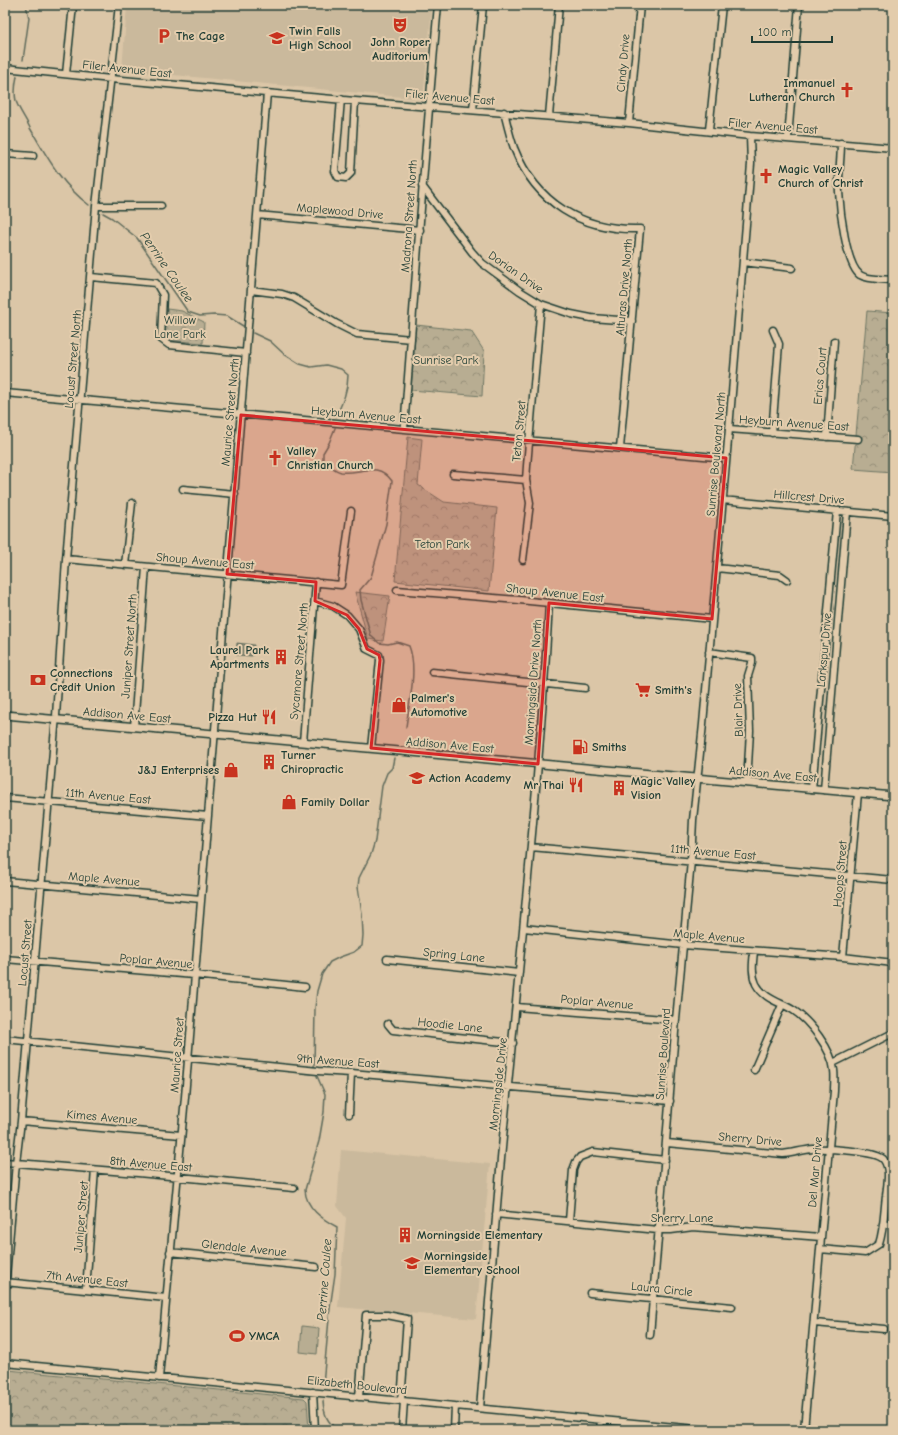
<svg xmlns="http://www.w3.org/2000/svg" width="898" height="1435" viewBox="0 0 898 1435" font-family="'Comic Neue',sans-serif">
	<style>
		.built { fill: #cab99c }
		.grass { fill: #b8ad92; stroke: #6c7563 }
		.park { fill: url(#park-crowns); stroke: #6c7563 }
		.water { fill: #898a75; stroke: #5f6b5b }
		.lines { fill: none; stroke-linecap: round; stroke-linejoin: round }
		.stream { stroke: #5f6b5b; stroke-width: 1.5 }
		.minor-casing { stroke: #1f3d34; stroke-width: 9 }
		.major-casing { stroke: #1f3d34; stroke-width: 10 }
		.minor { stroke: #e3ccac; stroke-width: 6 }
		.major { stroke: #e3ccac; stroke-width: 7 }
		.marked { fill: #d62828; fill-opacity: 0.2; stroke: #d62828; stroke-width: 3; stroke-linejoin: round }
		.labels { text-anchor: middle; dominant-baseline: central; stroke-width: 4; stroke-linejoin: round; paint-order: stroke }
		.poi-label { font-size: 12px; font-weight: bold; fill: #1f3d34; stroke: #e3ccac; text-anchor: start }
		.street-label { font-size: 12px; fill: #1f3d34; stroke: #e3ccac }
		.park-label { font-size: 12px; fill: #274339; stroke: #e3ccac }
		.water-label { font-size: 13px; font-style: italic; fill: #2a453a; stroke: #e3ccac }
	</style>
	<defs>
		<pattern id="park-crowns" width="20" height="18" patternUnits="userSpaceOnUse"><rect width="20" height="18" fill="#b8ad92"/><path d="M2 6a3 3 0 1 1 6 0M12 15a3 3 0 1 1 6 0" fill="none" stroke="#958e78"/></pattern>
	</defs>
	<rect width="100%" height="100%" fill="#dbc6a7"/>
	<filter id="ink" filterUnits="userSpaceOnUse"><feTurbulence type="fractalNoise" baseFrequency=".025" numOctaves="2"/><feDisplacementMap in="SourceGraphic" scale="8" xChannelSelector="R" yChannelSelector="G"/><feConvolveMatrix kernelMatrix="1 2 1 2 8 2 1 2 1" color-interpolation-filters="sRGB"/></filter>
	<g filter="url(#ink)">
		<path class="built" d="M127,5H432L423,99L122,70Z
			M341,1150L490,1164L476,1319L338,1307L346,1218L337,1206Z"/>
		<path class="grass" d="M302,1326L319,1328L317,1354L300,1352Z"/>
		<path class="park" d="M167,309L182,311L204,322L203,343L165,340Z
			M867,311L893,313V472L853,469Z
			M416,325L471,331L484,351L482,396L411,390Z
			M408,437L422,439L418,485L444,502L497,508L489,591L395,581Z
			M355,592L390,596L383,641L368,639Z
			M8,1370L304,1398L307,1401L309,1430H5V1372Z"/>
		<path class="water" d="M237,643L254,645L252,656L236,655Z"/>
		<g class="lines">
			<path class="stream" d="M23,60L29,18L26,5
				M17,76C15,85 14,92 16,101C19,110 26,119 30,128C47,157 61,184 89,205
				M103,213L112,218L137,238L188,312L200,316L214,315L227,316L243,326
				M253,333L270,341L284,354L300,364L311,367L326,365L341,369L348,375C348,390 343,402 336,416
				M335,428L329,443L323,453V460C328,465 334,470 341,472C359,475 377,460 392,481L386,524L371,577L360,590L361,600L371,636L379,643L388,644L397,642L409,646C418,669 409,703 406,727
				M314,1067L315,1008L317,991L322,974L330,962L340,957L354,952L362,946L363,935L362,913L358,887L359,878L371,854L375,841L382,786L387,773L392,768L394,758
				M317,1076L325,1094L324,1112L319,1141L305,1190C306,1208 322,1219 337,1227L335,1274L330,1308L323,1384
				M323,1401C324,1415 327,1421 337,1430"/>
			<defs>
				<path id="minor" d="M5,68L111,79L355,101L629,123L750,136L893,148
					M66,74L73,5
					M341,99L335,171L338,177L346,178L351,173L355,101
					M473,110L483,5
					M504,112C507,124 510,137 514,148C536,203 582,231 640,229L620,448
					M549,116L559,5
					M629,123L640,5
					M709,130L722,5
					M788,138L799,5
					M841,143C841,159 838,176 839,192C840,210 846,265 860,275C868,280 883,279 893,280
					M5,154L33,156
					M422,186L472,252L482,263L520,291L541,304L571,314L591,318L632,321
					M96,206H161
					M257,215L420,230
					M743,262L792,268
					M91,277L156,283L163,295L161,339L169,345L246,353
					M251,290L282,294L294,298L337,324L357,334L411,339
					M5,393L726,458
					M404,429C415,288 425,146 438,5
					M729,429L858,439
					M772,433L779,344L773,330
					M827,437L834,341
					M453,474L526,480
					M183,489L235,494
					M722,500L893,516
					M66,559L341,585L351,511
					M523,560L530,503L526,480L527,466L541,304
					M125,565L132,503
					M717,568L780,575L787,580
					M397,590L519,600L712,619
					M315,601L333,606L347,615L359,629L367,649L379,655L380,660L371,748
					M709,652L752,658V663L748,676L750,731L747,783
					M432,672L585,688
					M134,727L146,567
					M303,742L316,582
					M812,789L837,511
					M824,790L847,512
					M5,798L208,816
					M531,847L893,880
					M5,881L201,899
					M524,928L683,945L843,957L893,963
					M754,951C753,962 751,973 756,984C764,999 780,1002 793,1010C810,1021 832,1050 834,1070C835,1077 834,1084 834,1091L804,1430
					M843,957L858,793
					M5,959L194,975L305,987
					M387,959L519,973
					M517,1007L676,1020
					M388,1024L393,1030L513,1043
					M5,1039L318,1071L351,1073L670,1101
					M833,1063L893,1033
					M754,1070L782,1005
					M349,1114L351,1073
					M21,1121L181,1135
					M667,1143L783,1154C793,1153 803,1150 813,1149C825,1148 878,1151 884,1160C891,1170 887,1185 886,1196C884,1212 884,1229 879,1244L865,1253L820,1249
					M5,1162L138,1173L294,1188
					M496,1214L658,1230H671L693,1227L821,1237
					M569,1221L573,1170L576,1162L580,1157L593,1152L665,1160
					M883,1224L893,1225
					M170,1252L316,1267
					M5,1282L166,1298
					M5,1288L16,1163L21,1121L56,716L66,559L96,206L119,5
					M86,1290L95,1170
					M590,1293L732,1307
					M814,1323L884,1329
					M650,1335L676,1020L691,861L693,820L703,724L729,429L751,164L750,136
					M5,1363L707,1430
					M159,1378L185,1097L267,93
					M313,1392L315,1430
					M359,1397L366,1315H387L407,1319L401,1401
					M480,1408C487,1329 493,1249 500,1170C517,981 539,793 549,603
					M402,1430L404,1401
					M454,1430L455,1406
					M600,1430L601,1420"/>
				<path id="major" d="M5,715L893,796"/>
			</defs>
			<use href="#minor" class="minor-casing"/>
			<use href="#major" class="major-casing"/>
			<use href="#minor" class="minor"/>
			<use href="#major" class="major"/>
		</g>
	</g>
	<path class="marked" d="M241,415L726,458L712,619L549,603L538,764L371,748L380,660L379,655L367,649L359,629L347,615L315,601L316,582L227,574Z"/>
	<defs>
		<symbol id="theatre-bare" viewBox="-9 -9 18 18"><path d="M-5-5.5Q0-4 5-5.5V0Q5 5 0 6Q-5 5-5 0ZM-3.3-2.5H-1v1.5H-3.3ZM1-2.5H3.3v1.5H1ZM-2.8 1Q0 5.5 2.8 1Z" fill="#c8321e" stroke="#e3ccac" stroke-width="2.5" paint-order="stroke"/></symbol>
		<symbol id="parking-bare" viewBox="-9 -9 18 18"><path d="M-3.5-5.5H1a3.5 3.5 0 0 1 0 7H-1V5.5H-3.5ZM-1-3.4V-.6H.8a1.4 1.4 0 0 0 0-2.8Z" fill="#c8321e" stroke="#e3ccac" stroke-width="2.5" paint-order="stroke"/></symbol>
		<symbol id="school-bare" viewBox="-9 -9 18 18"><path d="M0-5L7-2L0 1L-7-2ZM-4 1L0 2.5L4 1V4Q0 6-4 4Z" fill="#c8321e" stroke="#e3ccac" stroke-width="2.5" paint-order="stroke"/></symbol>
		<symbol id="church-bare" viewBox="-9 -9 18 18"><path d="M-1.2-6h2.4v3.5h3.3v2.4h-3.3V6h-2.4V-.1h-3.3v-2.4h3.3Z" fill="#c8321e" stroke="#e3ccac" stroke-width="2.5" paint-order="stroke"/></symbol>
		<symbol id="building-bare" viewBox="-9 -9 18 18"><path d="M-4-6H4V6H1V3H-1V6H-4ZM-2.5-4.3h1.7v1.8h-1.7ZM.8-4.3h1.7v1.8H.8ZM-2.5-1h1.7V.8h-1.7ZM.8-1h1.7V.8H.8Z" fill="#c8321e" stroke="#e3ccac" stroke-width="2.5" paint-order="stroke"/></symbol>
		<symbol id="bank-bare" viewBox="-9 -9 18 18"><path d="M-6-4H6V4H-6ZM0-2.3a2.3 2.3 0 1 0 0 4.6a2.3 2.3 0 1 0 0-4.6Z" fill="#c8321e" stroke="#e3ccac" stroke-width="2.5" paint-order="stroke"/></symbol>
		<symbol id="supermarket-bare" viewBox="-9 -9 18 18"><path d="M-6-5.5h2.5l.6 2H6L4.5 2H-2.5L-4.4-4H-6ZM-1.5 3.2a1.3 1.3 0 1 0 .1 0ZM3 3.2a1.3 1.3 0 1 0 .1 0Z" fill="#c8321e" stroke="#e3ccac" stroke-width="2.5" paint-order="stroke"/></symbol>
		<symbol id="shop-bare" viewBox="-9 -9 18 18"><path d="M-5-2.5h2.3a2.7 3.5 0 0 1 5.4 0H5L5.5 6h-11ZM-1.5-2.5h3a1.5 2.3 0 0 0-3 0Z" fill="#c8321e" stroke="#e3ccac" stroke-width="2.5" paint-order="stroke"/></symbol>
		<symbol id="restaurant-bare" viewBox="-9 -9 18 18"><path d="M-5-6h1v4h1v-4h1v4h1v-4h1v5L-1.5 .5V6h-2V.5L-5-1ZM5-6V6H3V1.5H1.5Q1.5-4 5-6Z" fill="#c8321e" stroke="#e3ccac" stroke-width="2.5" paint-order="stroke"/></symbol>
		<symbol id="fuel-bare" viewBox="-9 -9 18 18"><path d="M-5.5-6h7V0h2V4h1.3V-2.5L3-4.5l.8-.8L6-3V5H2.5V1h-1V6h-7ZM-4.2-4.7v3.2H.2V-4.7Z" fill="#c8321e" stroke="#e3ccac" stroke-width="2.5" paint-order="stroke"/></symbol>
		<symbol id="stadium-bare" viewBox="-9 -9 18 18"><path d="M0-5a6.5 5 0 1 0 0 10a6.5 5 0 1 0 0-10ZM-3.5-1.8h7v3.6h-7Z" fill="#c8321e" stroke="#e3ccac" stroke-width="2.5" paint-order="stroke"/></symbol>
	</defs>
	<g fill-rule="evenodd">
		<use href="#theatre-bare" x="389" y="14" width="22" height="22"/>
		<use href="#parking-bare" x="153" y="25" width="22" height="22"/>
		<use href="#school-bare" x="266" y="27" width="22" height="22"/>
		<use href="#church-bare" x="836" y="79" width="22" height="22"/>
		<use href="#church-bare" x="755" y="165" width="22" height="22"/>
		<use href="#church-bare" x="264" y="447" width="22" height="22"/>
		<use href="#building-bare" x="270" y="646" width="22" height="22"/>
		<use href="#bank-bare" x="27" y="669" width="22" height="22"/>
		<use href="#supermarket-bare" x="632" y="679" width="22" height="22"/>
		<use href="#shop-bare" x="388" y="694" width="22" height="22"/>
		<use href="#restaurant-bare" x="258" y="706" width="22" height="22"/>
		<use href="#fuel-bare" x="569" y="736" width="22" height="22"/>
		<use href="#building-bare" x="258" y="751" width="22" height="22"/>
		<use href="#shop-bare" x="220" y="759" width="22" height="22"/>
		<use href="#school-bare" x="406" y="767" width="22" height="22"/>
		<use href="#restaurant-bare" x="565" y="774" width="22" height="22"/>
		<use href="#building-bare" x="608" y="777" width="22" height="22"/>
		<use href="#shop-bare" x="278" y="791" width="22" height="22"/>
		<use href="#building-bare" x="394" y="1224" width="22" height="22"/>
		<use href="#school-bare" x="401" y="1252" width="22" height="22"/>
		<use href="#stadium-bare" x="226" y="1325" width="22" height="22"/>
	</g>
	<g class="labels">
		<g class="poi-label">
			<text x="289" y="31">Twin Falls<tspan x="289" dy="14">High School</tspan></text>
			<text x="176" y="36">The Cage</text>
			<text x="400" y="42" text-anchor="middle">John Roper<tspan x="400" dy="14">Auditorium</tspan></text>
			<text x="835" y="83" text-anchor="end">Immanuel<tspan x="835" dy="14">Lutheran Church</tspan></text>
			<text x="778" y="169">Magic Valley<tspan x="778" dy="14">Church of Christ</tspan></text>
			<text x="287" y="451">Valley<tspan x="287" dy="14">Christian Church</tspan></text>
			<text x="269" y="650" text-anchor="end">Laurel Park<tspan x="269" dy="14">Apartments</tspan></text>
			<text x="50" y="673">Connections<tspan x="50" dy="14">Credit Union</tspan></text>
			<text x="655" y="690">Smith's</text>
			<text x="411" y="698">Palmer's<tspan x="411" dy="14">Automotive</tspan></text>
			<text x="257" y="717" text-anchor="end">Pizza Hut</text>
			<text x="592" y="747">Smiths</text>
			<text x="281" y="755">Turner<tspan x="281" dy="14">Chiropractic</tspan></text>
			<text x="219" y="770" text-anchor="end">J&amp;J Enterprises</text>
			<text x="429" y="778">Action Academy</text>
			<text x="631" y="781">Magic Valley<tspan x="631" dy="14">Vision</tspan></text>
			<text x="564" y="785" text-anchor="end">Mr Thai</text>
			<text x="301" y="802">Family Dollar</text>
			<text x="417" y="1235">Morningside Elementary</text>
			<text x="424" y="1256">Morningside<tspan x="424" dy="14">Elementary School</tspan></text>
			<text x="249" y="1336">YMCA</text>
		</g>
		<g class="street-label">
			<text transform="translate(623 63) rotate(-85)">Cindy Drive</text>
			<text transform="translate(127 69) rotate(6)">Filer Avenue East</text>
			<text transform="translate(450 97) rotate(5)">Filer Avenue East</text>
			<text transform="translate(773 126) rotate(5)">Filer Avenue East</text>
			<text transform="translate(340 211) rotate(5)">Maplewood Drive</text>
			<text transform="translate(409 216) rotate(-86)">Madrona Street North</text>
			<text transform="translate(516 272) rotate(35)">Dorian Drive</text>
			<text transform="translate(624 287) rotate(-85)">Alturas Drive North</text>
			<text transform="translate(73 359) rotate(-85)">Locust Street North</text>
			<text transform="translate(820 376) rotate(-85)">Erics Court</text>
			<text transform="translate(230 412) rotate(-85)">Maurice Street North</text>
			<text transform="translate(366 415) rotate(5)">Heyburn Avenue East</text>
			<text transform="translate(794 423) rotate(4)">Heyburn Avenue East</text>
			<text transform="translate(519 431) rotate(-85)">Teton Street</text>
			<text transform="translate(716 454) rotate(-85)">Sunrise Boulevard North</text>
			<text transform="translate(809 497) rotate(5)">Hillcrest Drive</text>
			<text transform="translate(205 561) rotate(5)">Shoup Avenue East</text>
			<text transform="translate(555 593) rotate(6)">Shoup Avenue East</text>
			<text transform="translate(129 646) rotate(-86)">Juniper Street North</text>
			<text transform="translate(824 650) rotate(-85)">Larkspur Drive</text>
			<text transform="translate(299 661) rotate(-85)">Sycamore Street North</text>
			<text transform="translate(533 682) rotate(-86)">Morningside Drive North</text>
			<text transform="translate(738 710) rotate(-92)">Blair Drive</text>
			<text transform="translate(127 715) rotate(5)">Addison Ave East</text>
			<text transform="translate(450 745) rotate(5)">Addison Ave East</text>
			<text transform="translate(773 774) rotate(5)">Addison Ave East</text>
			<text transform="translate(108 796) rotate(5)">11th Avenue East</text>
			<text transform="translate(713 852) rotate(5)">11th Avenue East</text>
			<text transform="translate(840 874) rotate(-85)">Hoops Street</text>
			<text transform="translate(104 879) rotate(5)">Maple Avenue</text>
			<text transform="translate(709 936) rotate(5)">Maple Avenue</text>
			<text transform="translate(25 953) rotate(-85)">Locust Street</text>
			<text transform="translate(454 955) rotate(6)">Spring Lane</text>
			<text transform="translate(156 961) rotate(5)">Poplar Avenue</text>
			<text transform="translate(597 1002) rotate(5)">Poplar Avenue</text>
			<text transform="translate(450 1025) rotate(6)">Hoodie Lane</text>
			<text transform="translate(663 1054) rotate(-86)">Sunrise Boulevard</text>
			<text transform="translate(177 1055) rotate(-86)">Maurice Street</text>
			<text transform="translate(338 1061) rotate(4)">9th Avenue East</text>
			<text transform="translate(498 1084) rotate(-84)">Morningside Drive</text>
			<text transform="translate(102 1117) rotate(5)">Kimes Avenue</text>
			<text transform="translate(750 1139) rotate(5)">Sherry Drive</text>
			<text transform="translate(151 1164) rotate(5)">8th Avenue East</text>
			<text transform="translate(815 1172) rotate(-85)">Del Mar Drive</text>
			<text transform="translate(81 1217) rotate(-85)">Juniper Street</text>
			<text x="682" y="1218">Sherry Lane</text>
			<text transform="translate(244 1248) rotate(6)">Glendale Avenue</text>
			<text transform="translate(87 1279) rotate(6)">7th Avenue East</text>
			<text transform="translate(662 1289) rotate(6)">Laura Circle</text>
			<text transform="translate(357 1385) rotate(6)">Elizabeth Boulevard</text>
		</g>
		<g class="park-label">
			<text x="180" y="320">Willow<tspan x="180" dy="14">Lane Park</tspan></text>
			<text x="446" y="360">Sunrise Park</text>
			<text x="442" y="544">Teton Park</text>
		</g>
		<g class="water-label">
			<text transform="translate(167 267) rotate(55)">Perrine Coulee</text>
			<text transform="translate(324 1280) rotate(-86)">Perrine Coulee</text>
		</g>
	</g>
	<rect width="898" height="1435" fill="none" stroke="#e3ccac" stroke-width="20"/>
	<rect x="10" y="10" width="878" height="1415" fill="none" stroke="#1f3d34" stroke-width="1.5" filter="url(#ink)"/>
	<path d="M752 36v6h80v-6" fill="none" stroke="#1f3d34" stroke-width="2"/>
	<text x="758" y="36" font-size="12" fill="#1f3d34" stroke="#e3ccac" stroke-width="3" paint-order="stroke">100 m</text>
</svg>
